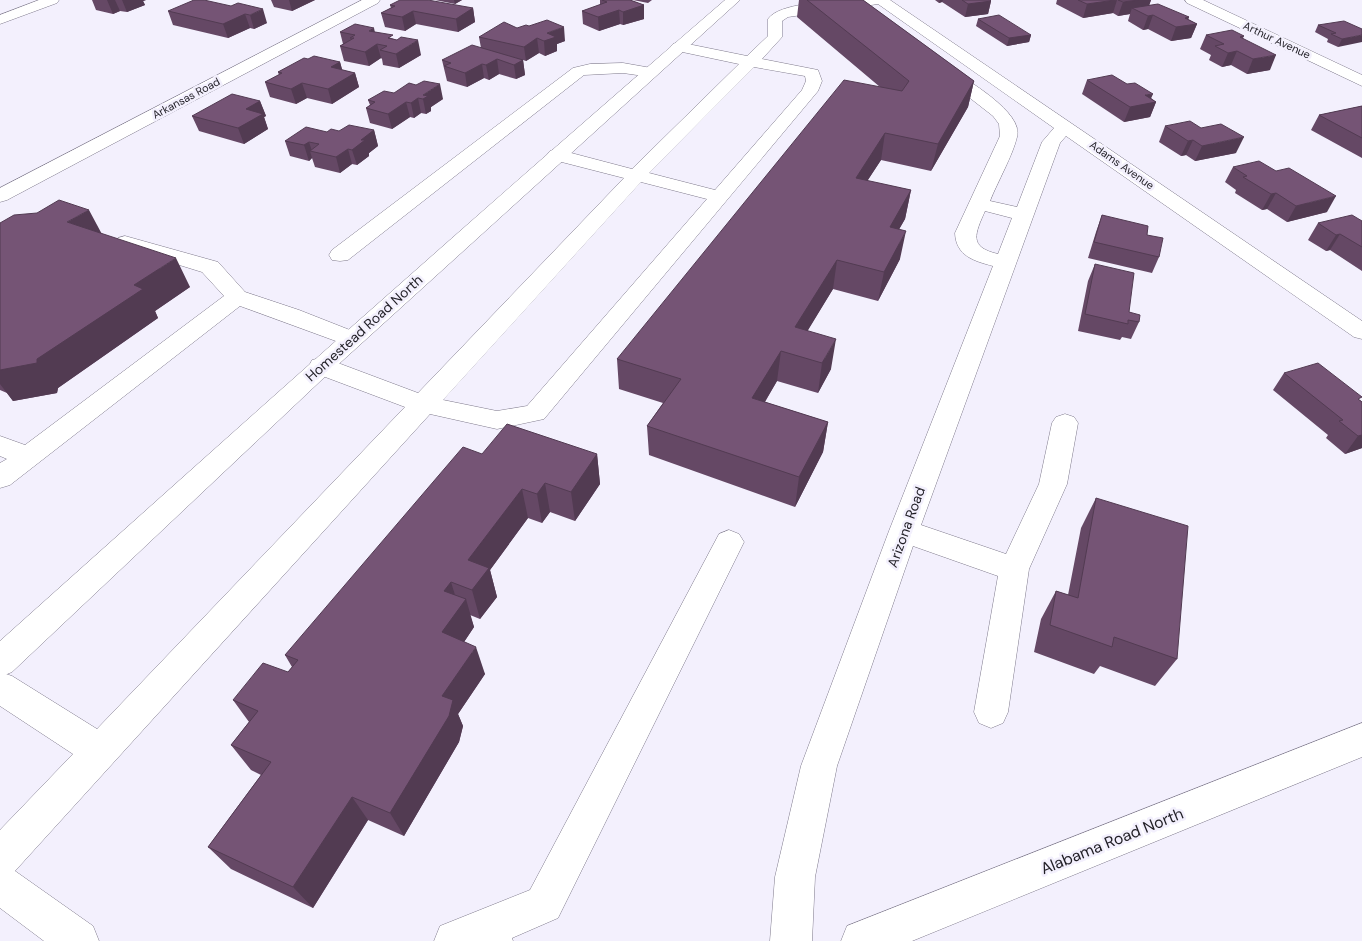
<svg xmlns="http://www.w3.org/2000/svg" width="1362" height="941" viewBox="0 0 1362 941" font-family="'DM Sans',sans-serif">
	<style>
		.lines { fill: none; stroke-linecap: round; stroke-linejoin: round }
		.minor-casing { stroke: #7f7a8c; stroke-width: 1 }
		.major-casing { stroke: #7f7a8c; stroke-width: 1 }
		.minor { fill: #fff; fill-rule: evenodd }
		.major { fill: #fff; fill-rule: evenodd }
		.wall { fill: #654865 }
		.shaded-wall { fill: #523b52 }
		.building { fill: #755475; stroke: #523b52 }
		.labels { text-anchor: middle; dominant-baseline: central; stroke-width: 5; stroke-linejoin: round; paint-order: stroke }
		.far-street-label { font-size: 11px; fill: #1f1d24; stroke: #f3f0fd }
		.street-label { font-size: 14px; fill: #1f1d24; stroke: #f3f0fd }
		.near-street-label { font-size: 16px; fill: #1f1d24; stroke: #f3f0fd }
	</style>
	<rect width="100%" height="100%" fill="#f3f0fd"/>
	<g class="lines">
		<defs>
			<path id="minor" d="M39,0H59L57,3L0,24V15Z
				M362,0H380L378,3L7,200L0,202V188Z
				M848,0H890L1362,321V339L1354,337L1066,136L1060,143L921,525L1006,554L1039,484L1052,423L1056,417L1065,414L1074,417L1078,423L1067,484L1029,569L1008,712L1003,723L991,728L979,723L974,712L998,576L913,546L837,766L815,877L812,941H770L775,877L801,766L889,531L993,266C974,261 956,256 955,233L1000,136L999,124L993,116L934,70L936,67H948C966,80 1024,112 1017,137C1013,155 997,183 990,201L1017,207L1042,142L1054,128L878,4L788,17L782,21V37L762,59L818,70L822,81L818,91L544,419L497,429L430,414L15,871L93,926L99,941H44L0,908V830L73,754L0,706V672L12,676L97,729L405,407L312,372L309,366L312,360L321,358L330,360L418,393L624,178L550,159L547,155L550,151L556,149L632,169L739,64L673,50L670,47L673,44L678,42L747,56L768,36V19C779,3 828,2 848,0ZM754,67L805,76L806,81L802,90L715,190L649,173ZM641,182L707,199L527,406L497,411L443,400ZM985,211L1012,218L998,254C968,247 975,234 985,211Z
				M1185,0H1203L1362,75V86L1187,3Z
				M623,63L657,69L659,72L657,75L651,77L623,73L584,75L348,260L340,261L332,260L329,255L332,250L573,68L590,64Z
				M125,236L218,262L245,292L299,310L360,334L364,339L360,344L352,346L344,344L240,306L10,485L0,488V463L7,459L0,456V436L25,445L224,296L202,272L118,246L115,242L118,238Z
				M729,530L739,534L744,542L558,918L512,938L513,941H434L440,926L530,890L719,534Z
				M1362,723V757L912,941H841L847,926Z"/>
			<path id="major" d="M725,0H740L330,372L12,672L0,677V641C240,426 480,211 725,0Z"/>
		</defs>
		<use href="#minor" class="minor-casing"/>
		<use href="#major" class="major-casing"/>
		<use href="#minor" class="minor"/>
		<use href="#major" class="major"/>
	</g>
	<path class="wall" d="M92,0H146L143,1L145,5L127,12L120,11L113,14L96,10Z
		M271,0H315L292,11L274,7Z
		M435,0H462L455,4Z
		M600,0H630L644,5V19L623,25L620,24L599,31L583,24L582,11L600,5Z
		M633,0H652L648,3Z
		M799,0H863L974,81L968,107L931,171L881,160L867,181L911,190L905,219L899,229L900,259L878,301L833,289L807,331L831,369L818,393L777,381L765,402L828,422L823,452L795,507L649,455L647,426L663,403L619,389L617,359L880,87L797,17Z
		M935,0H990L991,1L988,14L965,17L942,2L939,3Z
		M1057,0H1151L1149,5L1189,17L1188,19L1197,24L1191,38L1171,41L1148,29L1143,30L1128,21L1130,14L1118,16L1113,13L1083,18L1056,4Z
		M390,5L473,8L475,22L458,32L416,24L405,31L385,27L381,13L391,8Z
		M231,6L267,23L254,29L250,28L228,38L173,25L168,11Z
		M978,19L1031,35L1029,42L1007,46L976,26Z
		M1318,25L1362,29L1338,47L1327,42L1328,39L1315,32Z
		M517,28L565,41L557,44V51L545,56L539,53L526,61L523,60L525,75L516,79L499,74L489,80L484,78L467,87L447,81L442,60L481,48L479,37Z
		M340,32H375L394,39L421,55L399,68L383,65L382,59L381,58L369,66L344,61L340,46L343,44Z
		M1206,35L1244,36L1243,38L1270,70L1247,74L1231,65L1222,67L1209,60L1211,55L1200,49Z
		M308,59L340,62L342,70L355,73L359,87L332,104L307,98L296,104L270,97L265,82L279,75L278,72Z
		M1087,80L1151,98L1156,102L1150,117L1124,122L1082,94Z
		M394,93L443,99L431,107V111L426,114L421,113L414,118L410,117L392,129L370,123L366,108L370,105L368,100Z
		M260,101L266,116L264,117L268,129L244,144L199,131L192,116Z
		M1362,106V158L1311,130L1319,115Z
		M1165,126L1236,153L1195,161L1186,155L1181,156L1159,142Z
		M374,130L378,146L369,153V156L357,165L352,164L340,173L315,167L312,158L309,161L290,156L285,141L327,132Z
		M1233,167L1327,212L1287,222L1267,209L1262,210L1235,193L1236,190L1225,182Z
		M1102,215L1147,235L1159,257L1152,273L1088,258L1096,232Z
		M1362,221V271L1330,250L1326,251L1308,240L1318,223Z
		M0,223L101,234L190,287L155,311L158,318L58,388L57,393L13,401L7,393L0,390Z
		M1095,264L1129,312L1139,322L1131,339L1122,337L1120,340L1078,331L1088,281Z
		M1284,373L1360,400L1362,402V448L1345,454L1326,438L1328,435L1273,390Z
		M482,454H597L600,484L575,521L550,512L542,523L528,518L490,570L497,597L480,619L470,615L474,627L464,642L485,674L458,714L463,726L459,742L404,836L368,820L313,908L231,869L208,847L261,775L251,770L231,745L249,722L233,700L288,672L292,667L285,655Z
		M1096,498L1177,659L1155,686L1100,666L1094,674L1034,652L1041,619L1056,591L1068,595L1081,528Z"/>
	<path class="shaded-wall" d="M107,0H115L120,11L113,14Z
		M122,0H146L143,1L145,5L127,12Z
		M289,0H315L292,11Z
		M454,0H462L455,4Z
		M940,0H943L942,2L939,3Z
		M1117,0L1113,13L1083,18L1087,4Z
		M1137,0H1151L1147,12L1132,8L1130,14L1118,16L1123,2Z
		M991,1L988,14L965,17L968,4Z
		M644,5V19L623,25V12Z
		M473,8L475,22L458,32L456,19Z
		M263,9L267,23L254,29L250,15Z
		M619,10L620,24L599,31L598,17Z
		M413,11L416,24L405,31L402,17Z
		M245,14L250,28L228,38L223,24Z
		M1153,15L1148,29L1143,30L1148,16Z
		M1189,17L1186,26L1197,24L1191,38L1171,41L1176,27L1185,18Z
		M564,27L565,41L557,44V51L545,56L544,41L547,33Z
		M374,28L377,42L369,31Z
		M1031,35L1029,42L1007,46L1009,38Z
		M1362,35V42L1338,47L1342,39Z
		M537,38L539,53L526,61L524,47Z
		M418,40L421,55L399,68L396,54Z
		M377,44L381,58L369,66L365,52Z
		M1237,51L1231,65L1222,67L1228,53Z
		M1276,55L1270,70L1247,74L1253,59Z
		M497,59L499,74L489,80L486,65Z
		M523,60L525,75L516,79L514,65Z
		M340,62L344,76L331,67Z
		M482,64L484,78L467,87L465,73Z
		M355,73L359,87L332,104L328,89Z
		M974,81L968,107L931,171L938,144Z
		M302,83L307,98L296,104L291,89Z
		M440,84L443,99L431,107V111L426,114L423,99V95Z
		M1153,94L1149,103L1156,102L1150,117L1124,122L1130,107L1145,95Z
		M418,98L421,113L414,118L411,103Z
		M260,101L266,116L264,117L268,129L244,144L238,128L246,109Z
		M406,102L410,117L392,129L388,114Z
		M374,130L378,146L369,153V156L357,165L352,150L361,140Z
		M885,133L881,160L851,206L856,178Z
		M1244,137L1236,153L1195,161L1202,146Z
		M1193,140L1186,155L1181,156L1188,141Z
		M309,142L312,151H310L312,158L309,161L304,145Z
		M348,149L352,164L340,173L336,157Z
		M911,190L905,219L884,256L890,227Z
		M1276,193L1267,209L1262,210L1271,194Z
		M1336,196L1327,212L1287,222L1296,206Z
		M89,210L104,238L67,222Z
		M906,231L900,259L878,301L884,272Z
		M1340,234L1330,250L1326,251L1336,235Z
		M176,258L190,287L155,311L158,318L58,388L57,393L13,401L0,384V370L37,359L134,285Z
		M837,260L833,289L793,355L795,327Z
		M836,339L831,369L818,393L822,363Z
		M781,351L777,381L749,428L752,398Z
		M828,422L823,452L795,507L799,477Z
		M1362,435V448L1345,454L1358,436Z
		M597,454L600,484L575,521L571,492Z
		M545,483L550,512L542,523L537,494Z
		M522,489L528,518L490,570L497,597L480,619L472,590L468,560Z
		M451,582L459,608L466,599L474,627L452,660L442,632L444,591Z
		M476,647L485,674L458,714L463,726L459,742L404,836L390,813L442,696Z
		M352,797L368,820L313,908L293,887Z"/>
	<path class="building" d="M194,0H204L231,6L238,3L263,9L250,15L245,14L223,24L168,11Z
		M400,0H428L473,8L456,19L413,11L402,17L381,13L395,6L390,5Z
		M602,0H630L644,5L623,12L619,10L598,17L582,11L607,2Z
		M807,0H863L974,81L938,144L885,133L856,178L911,190L890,227L906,231L884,272L837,260L795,327L836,339L822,363L781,351L752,398L828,422L799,477L647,426L681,379L617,359L844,80L902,91L909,81Z
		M962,0H990L991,1L968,4Z
		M1078,0H1115L1087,4Z
		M1118,0H1139L1123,2Z
		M1158,4L1189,17L1185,18L1197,24L1176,27L1153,15L1148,16L1132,8Z
		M999,15L1031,35L1009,38L978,19Z
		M547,20L564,27L547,33L556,37L544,41L537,38L524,47L479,37L504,22L517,28L526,25L529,26Z
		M1344,21L1362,29V35L1342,39L1331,34L1336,33L1318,25Z
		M355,24L374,28L369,31L393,35L388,38L397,40L401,37L418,40L396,54L380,50L387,46L377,44L365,52L340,46L354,38H350L355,35L340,32Z
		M1232,30L1244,36L1240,37L1276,55L1253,59L1237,51L1228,53L1215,46L1224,44L1206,35Z
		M472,45L523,60L514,65L497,59L486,65L482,64L465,73L444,66L451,63L442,60Z
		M314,56L340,62L331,67L355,73L328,89L302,83L291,89L265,82L282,73L278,72L304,58L308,59Z
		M1112,75L1127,84L1135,83L1153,94L1145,95L1156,102L1130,107L1087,80Z
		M424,81L440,84L423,95L428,96L423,99L418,98L411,103L406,102L388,114L366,108L375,102L368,100L384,91L394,93L409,83L416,85Z
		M232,94L260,101L246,109L263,114L238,128L192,116Z
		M1362,106V138L1319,115Z
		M1190,121L1201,128L1221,124L1244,137L1202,146L1193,140L1188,141L1165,126Z
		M349,125L374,130L361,140H365L352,150L348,149L336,157L310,151L319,144L309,142L304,145L285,141L306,127L327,132L331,129L339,131Z
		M1259,161L1276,171L1289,168L1336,196L1296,206L1276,193L1271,194L1243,177L1247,176L1233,167Z
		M59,200L89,210L67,222L176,258L134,285L143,289L37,359V363L0,370V223L14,215L37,213Z
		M1102,215L1148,226L1147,235L1163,238L1159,257L1094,242Z
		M1352,215L1362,221V247L1340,234L1336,235L1318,223Z
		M1095,264L1134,273L1129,312L1140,315L1139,322L1128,320V324L1085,314Z
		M1318,363L1362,397L1358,399L1362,402V435L1358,436L1339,421L1343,420L1284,373Z
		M507,424L597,454L571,492L545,483L537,494L522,489L468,560L489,568L472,590L451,582L444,591L466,599L442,632L476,647L442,696L453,700L449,716L390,813L352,797L293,887L208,847L271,762L231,745L258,711L233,700L263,663L288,672L298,660L285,655L463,447L482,454Z
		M1096,498L1188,526L1177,659L1114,637L1112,647L1050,625L1056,591L1078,598Z"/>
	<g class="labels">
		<g class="far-street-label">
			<text transform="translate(1277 40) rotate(25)">Arthur Avenue</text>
			<text transform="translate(186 98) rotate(-28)">Arkansas Road</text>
			<text transform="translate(1122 165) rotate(35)">Adams Avenue</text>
		</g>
		<g class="street-label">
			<text transform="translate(364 328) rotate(-42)">Homestead Road North</text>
			<text transform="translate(906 527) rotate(-70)">Arizona Road</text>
		</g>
		<g class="near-street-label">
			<text transform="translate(1112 841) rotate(-22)">Alabama Road North</text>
		</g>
	</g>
</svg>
